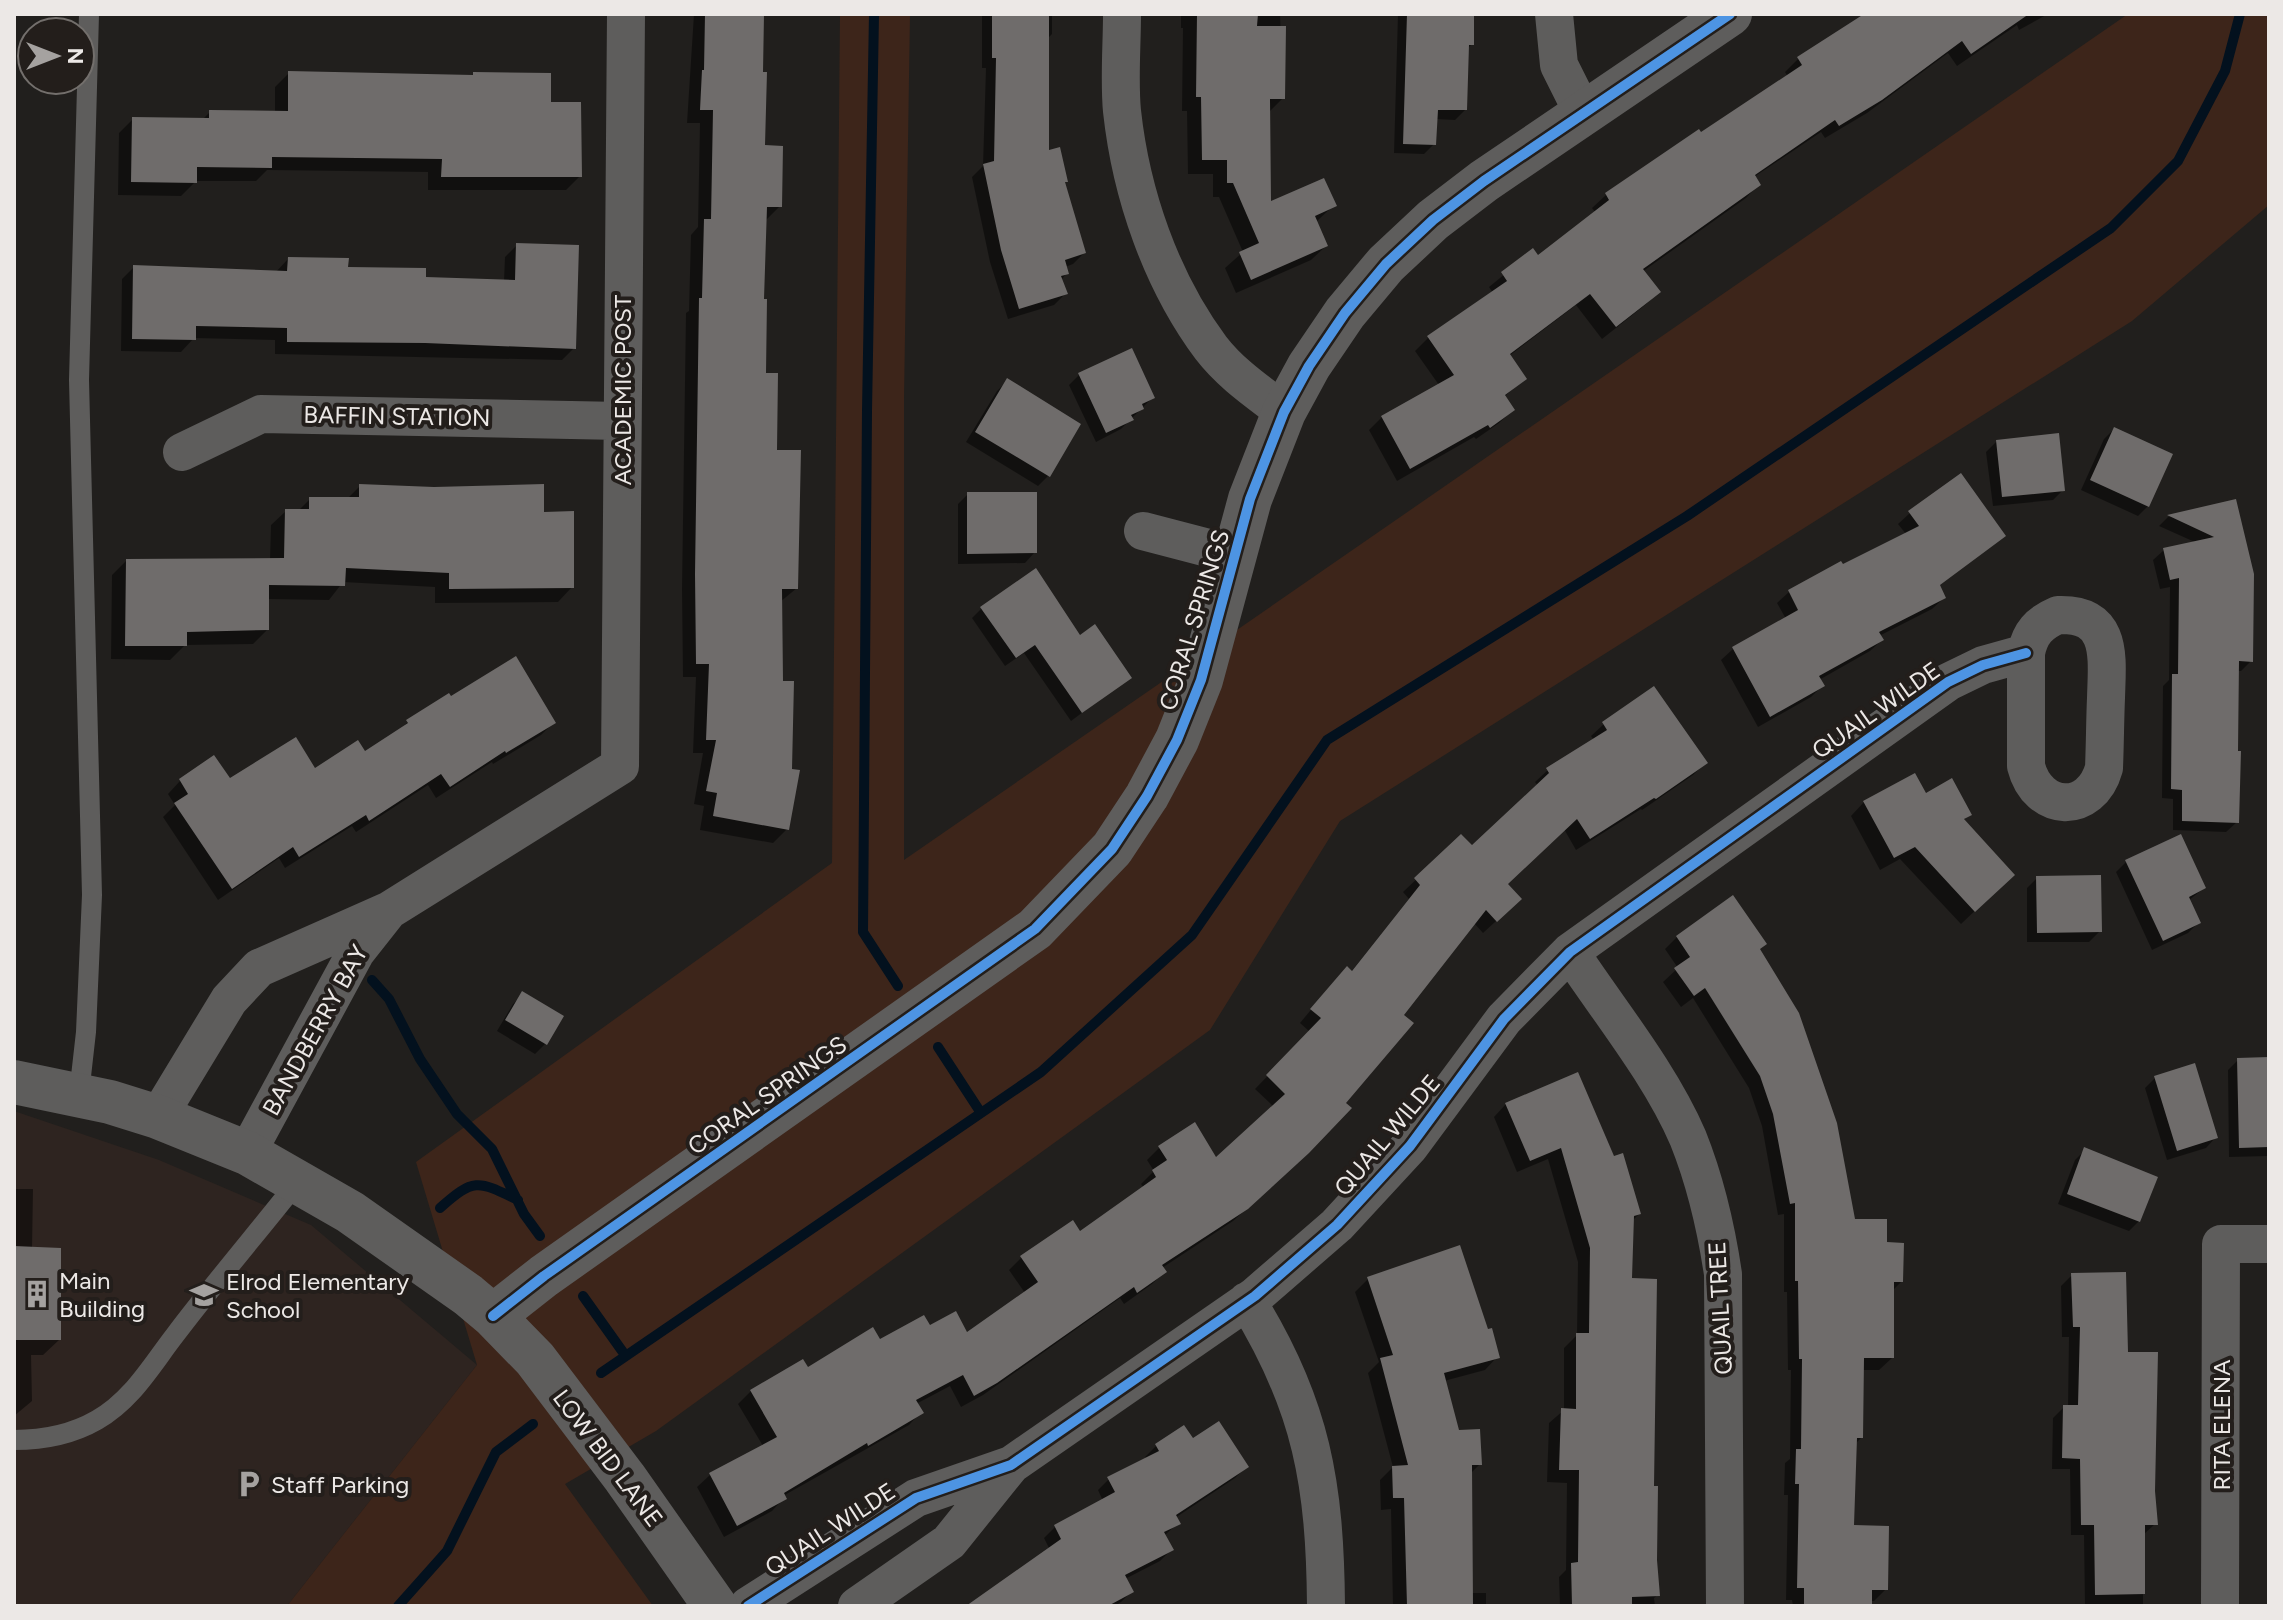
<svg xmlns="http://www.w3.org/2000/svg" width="2283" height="1620" viewBox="0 0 2283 1620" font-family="Figtree,sans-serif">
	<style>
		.built { fill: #2e2420 }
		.green { fill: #3d251a }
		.shadow { fill: #0007 }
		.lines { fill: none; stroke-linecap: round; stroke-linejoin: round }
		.stream { stroke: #03111e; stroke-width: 10 }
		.building { fill: #6f6c6b }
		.service { stroke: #5e5d5c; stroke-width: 20 }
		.minor { stroke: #5e5d5c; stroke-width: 38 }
		.tertiary { stroke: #5e5d5c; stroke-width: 44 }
		.cycleway-casing { stroke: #231e1b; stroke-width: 15 }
		.cycleway { stroke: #4d94e3; stroke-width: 10 }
		.labels { text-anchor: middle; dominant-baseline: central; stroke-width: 8; stroke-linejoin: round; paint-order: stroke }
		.street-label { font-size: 24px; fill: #ece8e6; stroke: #231e1b }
		.poi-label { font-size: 24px; fill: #ece8e6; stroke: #231e1b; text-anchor: start }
	</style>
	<rect width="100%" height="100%" fill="#211f1d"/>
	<path class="built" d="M14,1111L159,1160L311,1225L477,1365L287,1606H14Z"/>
	<path class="green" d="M840,14H910L904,399V860L2128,14H2269V205L2132,321L1340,821L1210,1030L656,1431L565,1484L653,1606H287L477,1365L416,1162L832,863Z"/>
	<path class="shadow" d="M694,14H762L763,147L780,206L766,220L762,301L764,375L797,588L780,602L787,829L773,843L700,830L704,806L694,804L703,753H693L696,677H683L682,589L686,313L689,311L691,235L698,227L700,123H687Z
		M982,14H1052V34L1047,39V152L1063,183L1084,253L1073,264L1065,267L1067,273L1061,280L1065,294L1054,305L1008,319L990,262L972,177L983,166L986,68H982Z
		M1181,14H1280L1283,98L1268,113L1270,204L1334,205L1316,222L1326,246L1311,260L1236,293L1225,268L1243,252L1219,197H1213V174H1188L1187,111H1182L1183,28H1181Z
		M1398,14H1474L1472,44L1467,49L1466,109L1455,120L1435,119L1434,144L1424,154L1394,153Z
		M1867,14H2048L2019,30L2017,25L1957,66L1948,53L1867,113L1825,138L1821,132L1754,177L1759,184L1746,198L1642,272L1658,292L1645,305L1602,339L1576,305L1509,356L1525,378L1504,397L1513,410L1499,423L1476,439L1474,437L1397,481L1369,430L1382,417L1439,385L1415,351L1428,338L1493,293L1489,287L1533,251L1538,258L1596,213L1592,208L1606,195L1698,132L1700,135L1788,77L1785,72L1798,59Z
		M289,73L549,104L580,176L566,190H428V172L267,170L256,181H196L181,196L118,195L119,133L133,119L202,120L210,112L275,113V87Z
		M517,245L574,348L562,360L275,354V340L194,338L181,352L121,351L122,279L134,267L275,273L288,259L424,279L504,281L505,257Z
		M1079,375L1153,397L1121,429L1096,442L1069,385Z
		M1007,381L1048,476L1038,486L966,442L997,391Z
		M2114,429L2148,506L2138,516L2081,490L2104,439Z
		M1996,442L2063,490L2053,500L1993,506L1986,452Z
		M360,486L542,514L572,587L558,602L435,603V587L343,582L329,600L267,599V630L253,644L185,645L170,660L111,659L112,575L126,561L270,560L271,525L286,511H298L310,499H347Z
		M968,494L1035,552L1025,563L958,564V504Z
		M2235,501L2251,661L2241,671H2237V822L2226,832L2173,830V799L2162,798L2163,686L2169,680L2170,587L2160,589L2153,560L2164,550L2197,543L2159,526L2168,517Z
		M1910,513L2003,536L1938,586L1944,598L1932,609L1879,636L1882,640L1870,651L1819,680L1822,686L1811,697L1758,727L1721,660L1733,649L1786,619L1777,603L1789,592L1841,564L1842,567L1906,534L1898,524Z
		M982,608L1079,637L1130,677L1071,721L1024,653L1005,666L972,618Z
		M450,698L554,722L541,735L493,764L492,762L436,798L428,785L356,832L352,826L285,868L279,858L218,900L163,817L175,805L168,794L180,781L214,758L229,781L314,771L364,754L395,734L408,722Z
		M1604,724L1705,763L1693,775L1642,810L1641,809L1576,850L1564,829L1505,884L1507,911L1483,933L1474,923L1401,1015L1294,1166L1233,1221L1162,1268L1164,1272L1152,1284L1124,1304L1120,1298L983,1395L961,1407L950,1386L916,1404L921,1412L909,1425L783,1496L784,1498L772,1511L724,1537L697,1487L710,1475L763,1446L738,1404L751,1391L879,1342L929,1328L966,1335L1025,1293L1009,1270L1022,1257L1079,1234L1144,1188L1141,1184L1154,1171L1147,1160L1159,1148L1216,1160L1274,1107L1255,1089L1310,1032L1300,1023L1335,981L1351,972L1409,899L1403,892L1461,837L1472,848L1538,786L1535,782L1548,770L1594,740L1591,736Z
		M1925,795L1969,814L1963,821L1999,888L1961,924L1900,859L1880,870L1851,816L1864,802Z
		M2180,836L2204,888L2188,901L2198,923L2188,933L2152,950L2116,872L2126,862Z
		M2037,878L2100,931L2089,942H2027V888Z
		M1732,898L1758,950L1854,1221L1885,1244L1902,1281L1892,1291V1358L1879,1370H1862L1861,1438L1855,1444L1852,1527L1886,1589L1874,1601H1870V1606H1793L1792,1600H1786L1788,1495H1784L1785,1463L1790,1459L1791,1370H1788L1787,1292H1784V1214L1778,1215L1762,1126L1749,1088L1693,998L1681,1007L1663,982L1678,968L1665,949L1677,937Z
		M523,994L545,1044L535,1054L497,1031L513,1004Z
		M2269,1059V1156L2229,1157L2228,1070L2238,1060Z
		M1577,1074L1639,1214L1632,1221L1630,1280L1652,1488L1658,1595L1654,1598L1655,1606H1560L1559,1577L1566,1570L1567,1483L1547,1482L1549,1423L1564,1410V1348L1577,1335L1578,1262L1548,1159L1517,1172L1494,1117L1506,1104Z
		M2155,1078L2216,1137L2206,1148L2167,1160L2145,1088Z
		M2085,1150L2139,1221L2129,1231L2058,1204L2075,1160Z
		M14,1189H33L32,1249L59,1340L43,1355H31L32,1401L14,1416Z
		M1458,1247L1497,1357L1485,1370L1444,1381L1458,1432L1480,1464L1470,1474L1471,1593H1486V1606H1393L1391,1509L1381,1510L1380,1480L1393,1467L1368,1373L1379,1362L1355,1292L1368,1279Z
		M2072,1275L2126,1354L2155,1524L2143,1535V1606H2085L2084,1535H2071L2070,1469H2052L2053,1418L2064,1407H2068L2069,1337H2062L2061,1286Z
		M2269,1342V1387H2268V1343Z
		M1192,1441L1246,1467L1235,1478L1175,1518L1178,1523L1164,1536L1171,1550L1160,1561L1125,1579L1132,1591L1121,1602L1115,1606H973L1050,1550L1044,1538L1055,1527L1103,1501L1098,1490L1109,1479L1147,1459L1145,1457L1156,1446Z"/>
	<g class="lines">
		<path class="stream" d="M874,14L867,411L863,932L898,986
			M372,980L389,999L420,1059L457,1114L492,1149L524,1214L540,1236
			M938,1047L981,1113
			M440,1208C474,1178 477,1180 518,1200
			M583,1296L625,1355
			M601,1373L1041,1072L1192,935L1327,740L1687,516L2111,228L2178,161L2225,71L2240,14
			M398,1606L447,1551L496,1452L533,1424"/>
	</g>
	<path class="building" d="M705,14H764L763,72H767L765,145L783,146L782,207H767L764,299H767L766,373H778L777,450H801L798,589H782L783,681H794L792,769L800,770L789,830L713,816L717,793L706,791L716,740H706L709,664H696L695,574L699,298H702L704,219H711L713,110H700L702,70H704Z
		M992,14H1049V150L1060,147L1068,182H1065L1086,253L1065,260L1069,274L1061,276L1068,294L1019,309L1001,250L983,164L994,161L996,58H992Z
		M1197,14H1258L1257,26H1286L1285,99H1270L1271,201L1324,178L1337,206L1315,216L1328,246L1251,280L1239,252L1259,243L1233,183H1227V160H1202L1201,97H1196Z
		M1407,14H1474V45H1469L1467,110H1438L1436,145L1403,144Z
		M1864,14H2029L1971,54L1962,41L1882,100L1839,126L1835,120L1755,175L1761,185L1643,269L1661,292L1616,327L1590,294L1510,354L1527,379L1505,395L1515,410L1490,428L1488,425L1410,469L1381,416L1454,375L1427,336L1507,281L1501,272L1533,248L1538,255L1609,200L1605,193L1699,129L1701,132L1802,65L1797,57Z
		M288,71L473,75V72L551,73V102H581L582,177H441L442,159L272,157V168L197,167V183L131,182L132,117L209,118V110L288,111Z
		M516,243L579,245L576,349L425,343L287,342V328L196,326V340L132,339L133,265L287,271L288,257L349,258L348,267L426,268V277L515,280Z
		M1132,348L1155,398L1142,404L1144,409L1131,415L1134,420L1106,433L1078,373Z
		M1007,378L1081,424L1050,477L975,432Z
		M2114,427L2173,454L2149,507L2090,480Z
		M2059,433L2065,491L2002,497L1996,440Z
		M1961,473L2006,536L1940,585L1946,598L1879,632L1884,640L1819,676L1825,686L1770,717L1732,647L1798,610L1788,590L1841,561L1843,564L1919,526L1908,511Z
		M359,484L434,487L544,484V512L574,511V588L449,589V573L346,568L345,586L269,585V630L187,632V646H125L126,559L284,558L285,509H309V497H359Z
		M967,492H1037V553L967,554Z
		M2236,499L2254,574L2253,662L2239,661L2238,751H2241L2239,823L2182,821V790L2171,789L2172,674H2178L2179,578L2170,580L2163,548L2214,537L2167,515Z
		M1036,568L1080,635L1095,624L1132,678L1082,713L1035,645L1016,658L980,607Z
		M516,656L556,723L506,753L505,751L450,787L441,774L369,821L366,815L299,857L293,847L232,889L174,803L188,794L179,779L214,755L230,778L296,737L315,768L358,740L365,751L408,723L406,720L449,693L451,696Z
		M1654,686L1708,763L1656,799L1654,798L1590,839L1577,819L1508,884L1522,899L1497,922L1486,910L1404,1015L1414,1023L1346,1103L1352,1108L1309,1153L1248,1209L1162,1265L1167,1272L1137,1293L1134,1287L997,1383L974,1396L963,1375L916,1400L924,1413L868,1446L867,1443L784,1493L787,1499L737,1526L709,1473L777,1437L750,1390L803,1359L808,1367L873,1327L880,1339L924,1315L930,1325L956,1311L967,1332L1038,1282L1020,1256L1073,1220L1080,1231L1156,1177L1152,1170L1167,1160L1158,1146L1195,1122L1216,1157L1285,1094L1266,1075L1321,1018L1310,1009L1347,966L1352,971L1420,885L1414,878L1461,834L1472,845L1549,773L1546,768L1607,730L1602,722Z
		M1915,773L1926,793L1952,778L1972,815L1964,819L2015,875L1975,912L1915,847L1894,858L1863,801Z
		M2181,834L2206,888L2189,897L2201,923L2163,941L2125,860Z
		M2101,875L2102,932L2037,933L2036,876Z
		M1733,895L1767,944L1760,949L1799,1013L1837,1123L1855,1219H1887V1242L1904,1243L1903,1282H1894V1358H1864L1863,1438H1857L1854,1525L1889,1526L1888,1590H1872V1606H1804V1588H1797L1799,1484H1795L1796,1449H1801L1802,1359H1799L1798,1281H1795V1203L1790,1204L1773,1114L1760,1076L1705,988L1694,996L1674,968L1690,957L1676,936Z
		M522,991L564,1016L547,1045L505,1020Z
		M2269,1057V1147L2239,1148L2237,1058Z
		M2195,1063L2218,1138L2177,1151L2154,1076Z
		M1578,1072L1614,1156L1623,1153L1641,1214L1634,1216L1632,1278L1657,1279L1654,1486H1658L1657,1560L1660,1596L1632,1597V1606H1572L1571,1563L1578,1562L1579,1470H1559L1561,1408L1576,1409V1333H1589L1590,1248L1561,1148L1530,1161L1505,1103Z
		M2084,1147L2158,1177L2140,1222L2067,1194Z
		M1460,1245L1488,1329L1492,1328L1500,1358L1444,1373L1459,1430L1480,1429L1482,1465H1472L1473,1606H1407L1404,1498H1393L1392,1466L1408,1465L1380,1358L1393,1355L1367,1277Z
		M14,1246L61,1248V1340H14Z
		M2126,1272L2128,1352H2158L2155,1491L2158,1525H2145V1594L2095,1595L2094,1525H2081L2080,1459L2062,1458L2063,1405H2078L2080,1327H2073L2071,1273Z
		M1219,1421L1249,1467L1176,1515L1181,1524L1164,1532L1174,1550L1125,1575L1134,1592L1108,1606H966L1061,1539L1054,1525L1115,1492L1107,1477L1159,1451L1155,1444L1184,1425L1193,1438Z"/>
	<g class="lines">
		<path class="service" d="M79,1094L86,1032L92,895L79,380L89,14
			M14,1440C43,1440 71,1435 97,1420C132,1400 151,1366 175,1335C215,1282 258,1232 299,1180"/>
		<path class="minor" d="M1122,14C1122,46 1119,80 1122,111C1131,194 1161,281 1211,348C1231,374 1258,392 1284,412
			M1554,14L1559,65L1584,115
			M182,452L261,414L621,421
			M1143,531L1235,555
			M2058,615C2114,613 2107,658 2106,698C2105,721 2105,744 2104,768C2091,815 2038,813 2026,766V653C2030,633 2039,623 2058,615Z
			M1570,952C1609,1011 1660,1073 1688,1138C1706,1183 1716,1227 1723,1274L1725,1606
			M158,1117L229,1000L259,968L388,911L620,766L626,14
			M247,1153L356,952L386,914
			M1247,1301C1312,1406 1325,1485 1326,1606
			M748,1606L916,1498L1011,1465L1255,1296L1337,1225L1410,1146L1504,1019L1570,952L1948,682L1983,665L2026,653
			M857,1606L949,1542L1011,1465
			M2220,1606L2221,1244H2269"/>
		<path class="tertiary" d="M14,1082L110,1102L158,1117L247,1153L350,1212L468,1295L493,1316L535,1359L625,1478L715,1606
			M493,1316L544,1276L1035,929L1112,849L1147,796L1177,740L1201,680L1250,499L1284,412L1309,366L1345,313L1386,264L1433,220L1484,181L1730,14"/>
		<defs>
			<path id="cycleway" d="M493,1316L544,1276L1035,929L1112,849L1147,796L1177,740L1201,680L1250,499L1284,412L1309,366L1345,313L1386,264L1433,220L1484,181L1730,14
				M748,1606L916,1498L1011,1465L1255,1296L1337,1225L1410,1146L1504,1019L1570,952L1948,682L1983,665L2026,653"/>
		</defs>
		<use href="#cycleway" class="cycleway-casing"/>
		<use href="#cycleway" class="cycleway"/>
	</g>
	<defs>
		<symbol id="building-bare" viewBox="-9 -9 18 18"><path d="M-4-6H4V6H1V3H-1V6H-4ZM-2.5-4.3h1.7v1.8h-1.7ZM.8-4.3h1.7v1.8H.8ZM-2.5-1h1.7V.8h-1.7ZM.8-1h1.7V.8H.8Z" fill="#a5a2a0" stroke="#231e1b" stroke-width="2.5" paint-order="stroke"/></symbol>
		<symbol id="school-bare" viewBox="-9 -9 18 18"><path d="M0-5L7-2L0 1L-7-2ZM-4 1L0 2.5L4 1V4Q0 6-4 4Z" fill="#a5a2a0" stroke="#231e1b" stroke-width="2.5" paint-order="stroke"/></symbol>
		<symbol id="parking-bare" viewBox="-9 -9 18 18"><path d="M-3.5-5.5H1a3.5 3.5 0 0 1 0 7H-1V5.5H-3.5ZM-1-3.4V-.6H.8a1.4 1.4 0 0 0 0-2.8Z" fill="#a5a2a0" stroke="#231e1b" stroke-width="2.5" paint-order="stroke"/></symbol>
	</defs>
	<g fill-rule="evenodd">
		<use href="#building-bare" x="17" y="1274" width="40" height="40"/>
		<use href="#school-bare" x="184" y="1275" width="40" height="40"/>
		<use href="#parking-bare" x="229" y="1464" width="40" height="40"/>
	</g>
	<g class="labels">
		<g class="street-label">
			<text transform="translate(622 390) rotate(-90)">ACADEMIC POST</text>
			<text transform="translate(397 416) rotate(1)">BAFFIN STATION</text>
			<text transform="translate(1194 620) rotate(-73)">CORAL SPRINGS</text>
			<text transform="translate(1876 710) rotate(-35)">QUAIL WILDE</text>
			<text transform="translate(315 1030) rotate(-61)">BANDBERRY BAY</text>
			<text transform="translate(767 1095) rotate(-35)">CORAL SPRINGS</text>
			<text transform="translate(1387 1135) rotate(-50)">QUAIL WILDE</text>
			<text transform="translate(1720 1308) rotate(-93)">QUAIL TREE</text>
			<text transform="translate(2221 1425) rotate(-90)">RITA ELENA</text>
			<text transform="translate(608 1458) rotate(53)">LOW BID LANE</text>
			<text transform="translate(830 1529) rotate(-33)">QUAIL WILDE</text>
		</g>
		<g class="poi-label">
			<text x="59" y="1280">Main<tspan x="59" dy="28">Building</tspan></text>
			<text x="226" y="1281">Elrod Elementary<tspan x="226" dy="28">School</tspan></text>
			<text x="271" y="1484">Staff Parking</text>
		</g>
	</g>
	<rect width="2283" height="1620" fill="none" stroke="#ece8e6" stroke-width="32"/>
	<g transform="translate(56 56) rotate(90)"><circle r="38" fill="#231e1b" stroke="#736f6c" stroke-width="2"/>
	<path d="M0-6L14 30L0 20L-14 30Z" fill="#a5a2a0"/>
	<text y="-12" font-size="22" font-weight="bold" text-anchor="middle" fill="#ece8e6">N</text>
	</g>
</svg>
